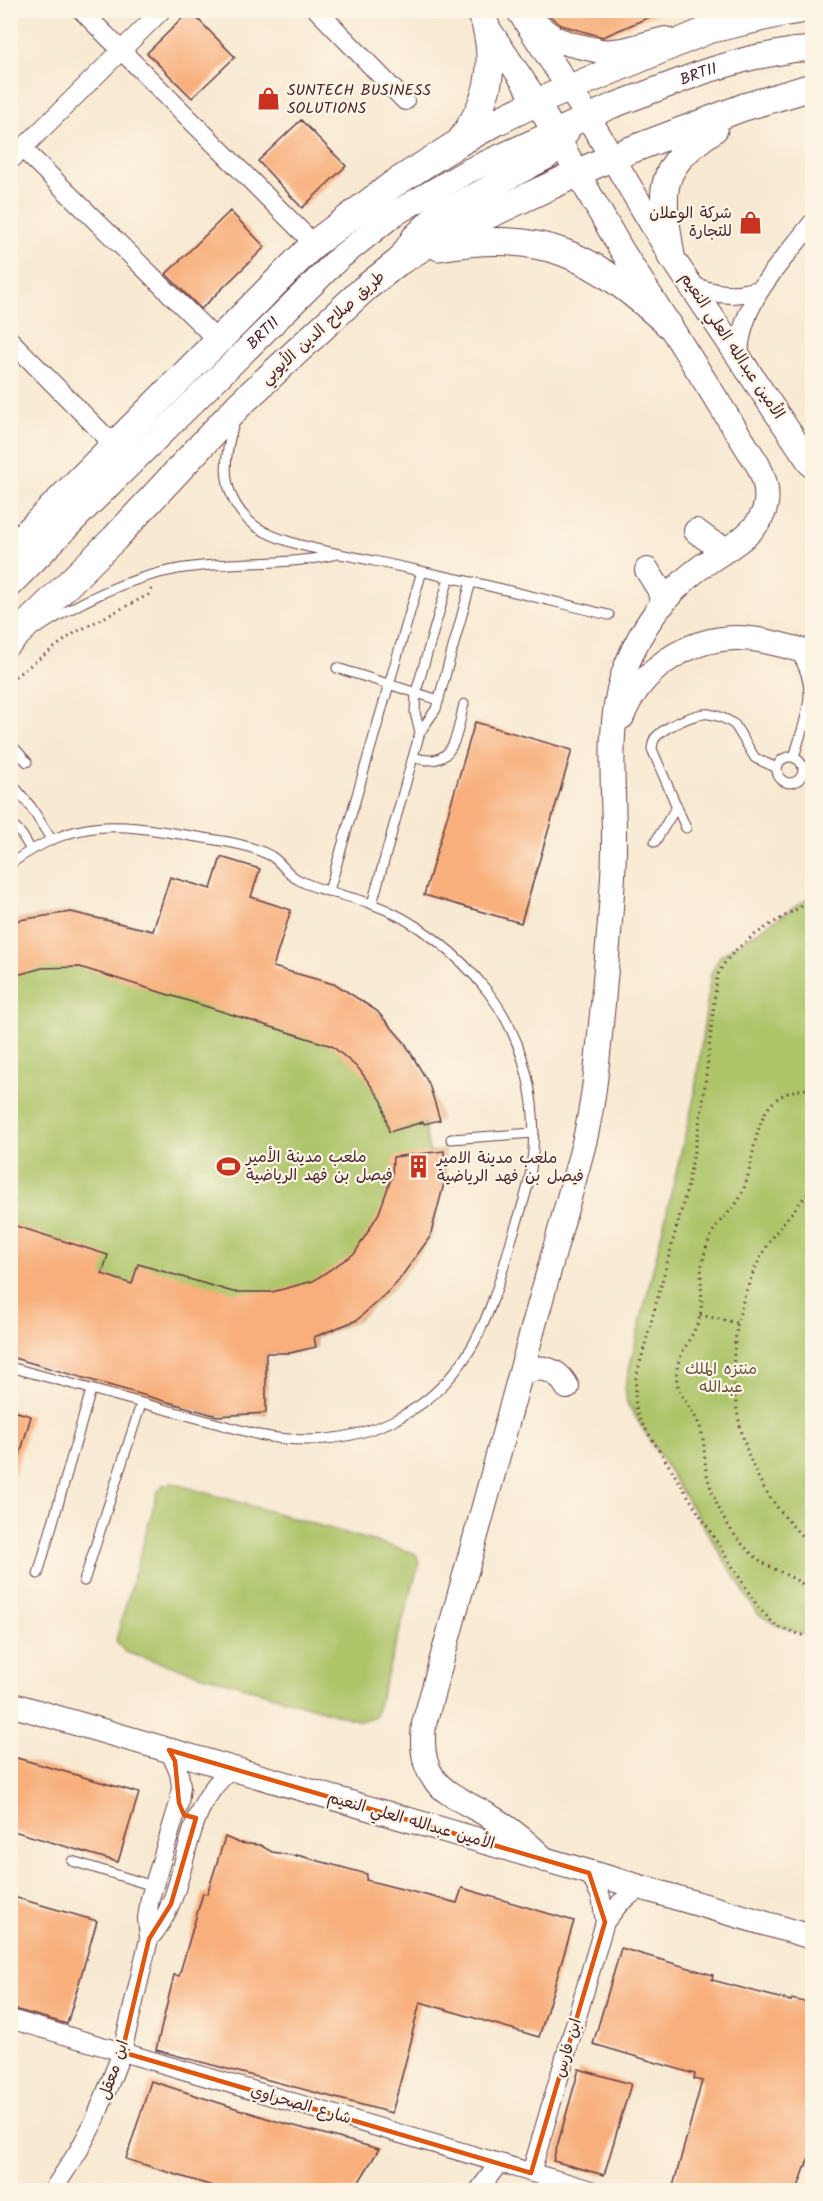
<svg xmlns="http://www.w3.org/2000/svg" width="823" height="2201" viewBox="0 0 823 2201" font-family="Kalam,'Playpen Sans Arabic',sans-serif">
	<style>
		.green { fill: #aec56a; stroke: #7c724a; stroke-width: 1.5 }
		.building { fill: #f8af7b }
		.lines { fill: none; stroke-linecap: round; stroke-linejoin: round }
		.lane-casing { stroke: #643d44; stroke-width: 11 }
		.street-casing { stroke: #643d44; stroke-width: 20 }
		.secondary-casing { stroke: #643d44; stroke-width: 26 }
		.primary-casing { stroke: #643d44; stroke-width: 29 }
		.path { stroke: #643d44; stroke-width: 3; stroke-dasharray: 1.5 4.5; stroke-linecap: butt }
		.lane { stroke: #fff; stroke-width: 9 }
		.street { stroke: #fff; stroke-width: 18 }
		.secondary { stroke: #fff; stroke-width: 24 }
		.primary { stroke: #fff; stroke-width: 27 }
		.marked { fill: none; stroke: #e0560e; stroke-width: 4.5; stroke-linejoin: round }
		.labels { text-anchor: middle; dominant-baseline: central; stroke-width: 4.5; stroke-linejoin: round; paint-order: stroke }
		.street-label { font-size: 16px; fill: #4a1f2b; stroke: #fcf5e5 }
		.poi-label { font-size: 16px; fill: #4a1f2b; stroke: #fcf5e5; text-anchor: start }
		.park-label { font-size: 16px; fill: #68513e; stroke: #fcf5e5 }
	</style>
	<rect width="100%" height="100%" fill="#fcf5e5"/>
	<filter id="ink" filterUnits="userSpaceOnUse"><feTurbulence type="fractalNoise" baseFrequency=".0167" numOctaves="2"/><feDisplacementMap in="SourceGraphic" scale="12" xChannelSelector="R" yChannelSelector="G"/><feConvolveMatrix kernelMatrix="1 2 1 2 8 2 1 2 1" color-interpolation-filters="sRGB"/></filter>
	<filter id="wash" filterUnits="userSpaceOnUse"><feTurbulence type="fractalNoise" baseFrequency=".008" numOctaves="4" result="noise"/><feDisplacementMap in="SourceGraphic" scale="24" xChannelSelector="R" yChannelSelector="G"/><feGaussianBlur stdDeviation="1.35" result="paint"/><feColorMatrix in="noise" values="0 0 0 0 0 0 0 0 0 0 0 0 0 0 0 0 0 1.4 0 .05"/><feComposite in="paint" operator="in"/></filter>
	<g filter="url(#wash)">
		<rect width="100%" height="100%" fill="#f8e9d2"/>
		<path class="green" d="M812,896V1637L777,1625L758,1614L627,1403L625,1387L694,1098L711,974L720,956Z
			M71,912L153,931L377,1011L405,1043L429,1084L440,1120L424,1124L429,1152L444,1151L445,1180L430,1237L396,1284L357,1320L315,1337L316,1347L290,1353H266V1413L217,1416L11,1357V924L19,920Z
			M172,1483L414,1553L417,1556L419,1564L375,1716L360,1721L125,1652L116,1640L158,1491L163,1485Z"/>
		<g id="blocks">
			<path class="building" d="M542,10H666L603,37L561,25Z
				M190,11L235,57L192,98L147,53Z
				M301,120L346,166L302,208L258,161Z
				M230,211L265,247L201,309L166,274Z
				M475,722L572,750L521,923L424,895Z
				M221,857L260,869L251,897L291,910L273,967L337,985L377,1011L405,1043L429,1084L440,1120L424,1124L423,1122L389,1132L382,1101L359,1069L332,1046L80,967L42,968L10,977V924L19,920L71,912L153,931L170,877L211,889Z
				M444,1151L445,1180L430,1237L396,1284L357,1320L314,1337L316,1347L290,1353H266V1413L217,1416L10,1357V1224L108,1255L102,1274L132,1284L138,1264L233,1292H272L313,1281L355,1253L379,1213L392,1176L393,1157Z
				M10,1410L31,1416L14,1476L10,1475Z
				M10,1756L139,1793L118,1862L10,1830Z
				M225,1837L239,1843L260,1845L272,1852L297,1856V1855L367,1874L366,1880L457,1903L462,1888L574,1921L539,2037L420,2002L412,2034H413L392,2113L156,2050L174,1975L179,1976L203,1893L207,1894Z
				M10,1896L97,1921L67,2024L10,2008Z
				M621,1948L713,1975L712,1980L791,2001L792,1999L813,2004V2146L797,2190H672L702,2081L694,2079L695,2074L593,2044Z
				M579,2069L631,2084L604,2175L553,2161Z
				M151,2081L276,2121L379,2149L354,2190H225L126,2159Z"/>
		</g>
	</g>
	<g filter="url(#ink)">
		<use href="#blocks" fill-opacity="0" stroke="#643d44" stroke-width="1.5"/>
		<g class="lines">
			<defs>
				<path id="lane" d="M234,424C223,459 220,493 249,521C275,545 339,553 374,561C406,568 439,575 471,582C517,592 563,604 609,615
					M39,628C88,596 143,571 201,566C247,561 293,565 338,554
					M337,668L439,700
					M420,732L415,713L416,692L449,578
					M10,743L27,762
					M777 770a13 13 0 1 1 26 0a13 13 0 1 1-26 0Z
					M413,757C455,771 456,735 464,704
					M794,758C804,719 821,690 796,654
					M10,781L31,807L51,839
					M10,823L22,835L31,850
					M686,828L652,749C653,743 653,739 657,736C665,727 697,712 709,714C717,715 728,720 735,725L755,758L777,768
					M655,842L677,806
					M10,864C80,815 119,824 198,837C222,841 249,844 271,856C281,862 287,874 297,879C318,891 346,895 369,903C415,919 459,954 488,992C526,1041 540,1108 531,1169C528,1193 518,1218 511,1241C501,1277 491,1312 473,1345C428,1424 344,1452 259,1435L10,1367
					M329,891L422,571
					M372,904L420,732L436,709L471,582
					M451,1139L534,1133
					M38,1574L91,1390
					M84,1581L141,1404
					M72,1861L153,1886"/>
				<path id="street" d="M81,10L314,244
					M317,10L405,101
					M23,149L218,341
					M10,161L162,10
					M690,284C714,296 736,297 761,289
					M10,340L114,445
					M739,357C740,300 780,265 812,223
					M589,1873L601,1897L605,1922
					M149,1939C194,1889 176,1812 232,1769
					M10,2019L591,2190
					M531,2173L605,1922L620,1903L640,1888
					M53,2190L79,2150L95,2120L122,2052L149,1939L147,1918L150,1898L179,1803L181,1786L179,1773L169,1750
					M479,2190L499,2163"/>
				<g id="secondary">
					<path d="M476,10L537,102L621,249L758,465C791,531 721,545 685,580C656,606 634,641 622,678C606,731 615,795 614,850C613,901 607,952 603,1004C598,1052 595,1100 583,1147L424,1724C416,1791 454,1793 499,1822C516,1833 531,1846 545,1860"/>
					<path d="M518,10L588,117L671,256L812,466"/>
					<path d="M532,21L554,38L570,44L605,52L623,50L665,39"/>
					<path d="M397,263L414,237L436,216L547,157L560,143L567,132"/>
					<path d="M696,531L711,542L728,549"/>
					<path d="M647,570L659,589L663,604"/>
					<path id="s1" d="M10,585L91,503L338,259L394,214L468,171L612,106L706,71L751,58L794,50L812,49"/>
					<path d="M622,717C640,670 686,639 736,638C762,638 788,647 812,653"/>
					<path d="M520,1375C538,1363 557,1368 567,1387"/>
					<path d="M10,1704L812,1937"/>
				</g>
				<path id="primary" d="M461,140C488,102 497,69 485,23
					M439,247C544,229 592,255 668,324
					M671,256C661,190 654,170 714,129
					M10,550L314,244L392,185L460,142L498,121L537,102L708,30L781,13L800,10
					M10,641L115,538L239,405L364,289L397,263L433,241L612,157L744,107L812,87"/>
			</defs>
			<use href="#lane" class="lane-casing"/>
			<use href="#street" class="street-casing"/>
			<use href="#secondary" class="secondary-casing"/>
			<use href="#primary" class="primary-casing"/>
			<path class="path" d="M10,680L76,632L148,595L152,588
				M812,900C782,919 730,942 717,977L703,1103L687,1189L636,1378C635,1393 634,1406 640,1420L758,1607L777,1627L812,1638
				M812,1089C746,1089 761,1154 741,1195C736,1207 727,1213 719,1223C710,1233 706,1248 703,1260C698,1280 705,1300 699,1319C692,1342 673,1356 677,1382C680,1400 696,1412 701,1430C705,1443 704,1457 706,1470C713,1504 731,1538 758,1559C775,1572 798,1577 812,1592
				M812,1190C803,1198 796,1208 788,1217C729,1286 719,1384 753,1466C766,1497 789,1523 812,1547
				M700,1315L737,1323"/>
			<use href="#lane" class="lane"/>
			<use href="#street" class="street"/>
			<use href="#secondary" class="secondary"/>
			<use href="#primary" class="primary"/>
		</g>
	</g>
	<path class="marked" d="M169,1750L589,1873L605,1922L531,2173L122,2052L149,1939L171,1904L196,1818L184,1815L179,1803L175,1761Z"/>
	<defs>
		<symbol id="shop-bare" viewBox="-9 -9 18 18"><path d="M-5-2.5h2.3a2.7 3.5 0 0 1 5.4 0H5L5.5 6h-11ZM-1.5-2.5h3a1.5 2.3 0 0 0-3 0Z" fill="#c8321e" stroke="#fcf5e5" stroke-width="2.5" paint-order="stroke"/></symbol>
		<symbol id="stadium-bare" viewBox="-9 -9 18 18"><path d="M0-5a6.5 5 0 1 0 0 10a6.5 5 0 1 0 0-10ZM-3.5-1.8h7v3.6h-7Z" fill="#c8321e" stroke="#fcf5e5" stroke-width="2.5" paint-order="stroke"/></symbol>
		<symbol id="building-bare" viewBox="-9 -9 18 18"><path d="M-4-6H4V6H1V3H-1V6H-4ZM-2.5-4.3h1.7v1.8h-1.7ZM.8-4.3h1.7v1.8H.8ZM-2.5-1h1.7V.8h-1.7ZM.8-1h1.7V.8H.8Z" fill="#c8321e" stroke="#fcf5e5" stroke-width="2.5" paint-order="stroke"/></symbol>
	</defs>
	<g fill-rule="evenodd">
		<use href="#shop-bare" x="252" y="82" width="33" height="33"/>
		<use href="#shop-bare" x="734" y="206" width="33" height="33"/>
		<use href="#stadium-bare" x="212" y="1150" width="33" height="33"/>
		<use href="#building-bare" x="402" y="1150" width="33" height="33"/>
	</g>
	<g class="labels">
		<g class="street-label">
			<text stroke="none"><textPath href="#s1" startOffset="870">BRT11</textPath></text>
			<text transform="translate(323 328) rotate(-42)">طريق صلاح الدين الأيوبي</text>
			<text stroke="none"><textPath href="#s1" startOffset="357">BRT11</textPath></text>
			<text transform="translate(732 346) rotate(56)">الأمين عبدالله العلي النعيم</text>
			<text transform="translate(411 1821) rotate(16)">الأمين عبدالله العلي النعيم</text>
			<text transform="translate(568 2048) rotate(-73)">ابن فارس</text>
			<text transform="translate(114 2070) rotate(-71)">ابن معقل</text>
			<text transform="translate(301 2105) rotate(16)">شارع الصحراوي</text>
		</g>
		<g class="poi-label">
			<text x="287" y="90">SUNTECH BUSINESS<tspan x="287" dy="18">SOLUTIONS</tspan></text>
			<text x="732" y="213" text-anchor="end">شركة الوعلان<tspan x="732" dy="18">للتجارة</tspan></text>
			<text x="246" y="1157">ملعب مدينة الأمير<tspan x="246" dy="18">فيصل بن فهد الرياضية</tspan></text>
			<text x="437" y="1158">ملعب مدينة الامير<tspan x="437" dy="18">فيصل بن فهد الرياضية</tspan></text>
		</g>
		<g class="park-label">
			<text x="721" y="1369">منتزه الملك<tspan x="721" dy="18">عبدالله</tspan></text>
		</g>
	</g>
	<rect width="823" height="2201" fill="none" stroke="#fcf5e5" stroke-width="36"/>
</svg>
